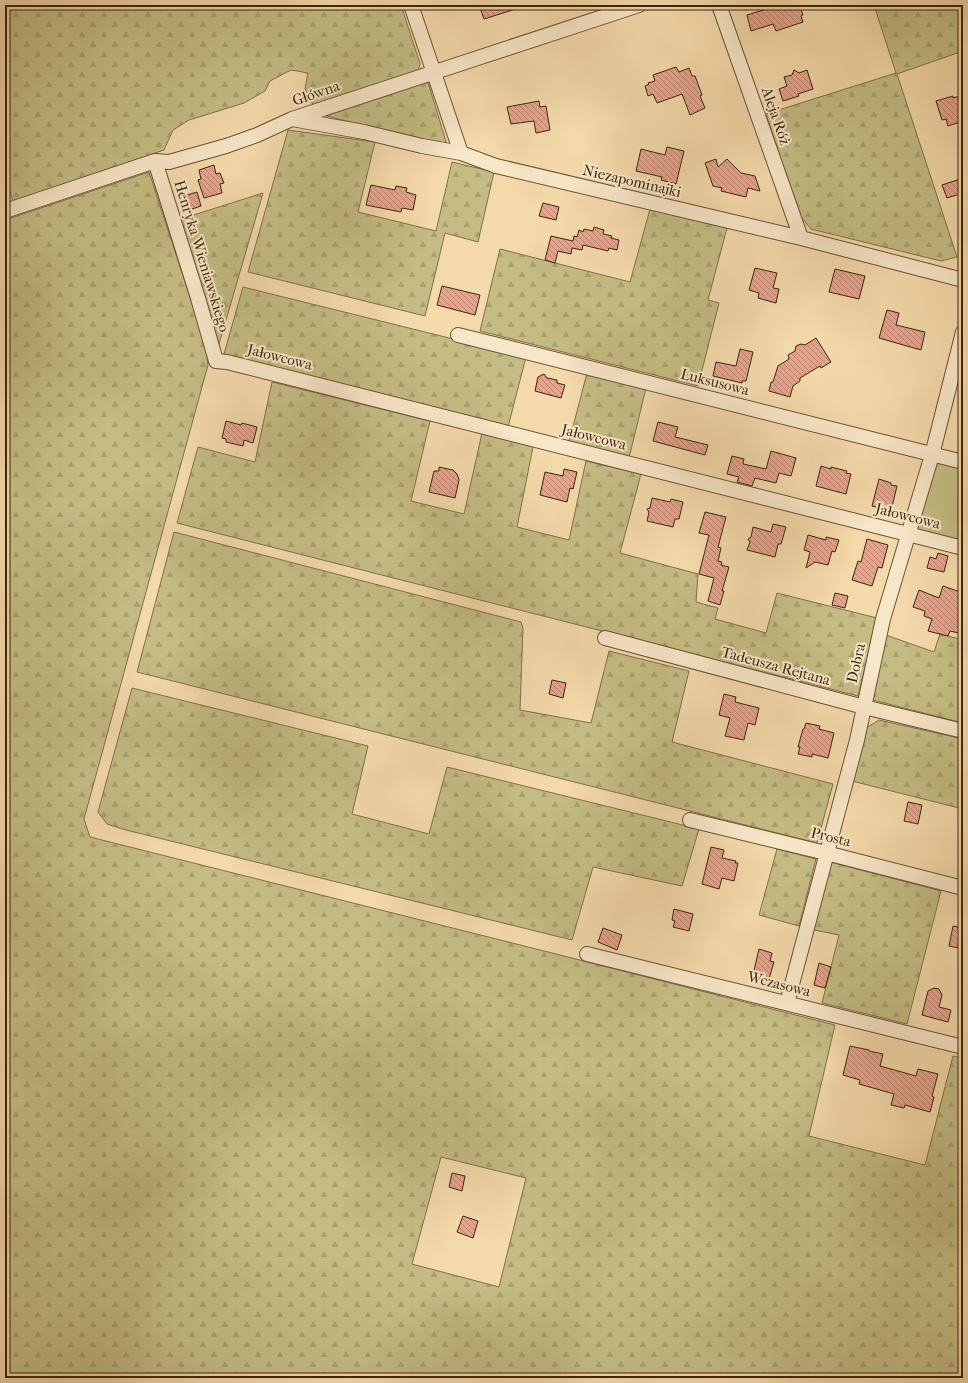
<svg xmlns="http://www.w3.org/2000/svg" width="968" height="1383" viewBox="0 0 968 1383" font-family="'IM FELL French Canon',serif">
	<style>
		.green { fill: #c4bc83; stroke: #807048 }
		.forest { fill: url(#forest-firs); stroke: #807048; fill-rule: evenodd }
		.building { fill: url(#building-back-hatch); stroke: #3c250c }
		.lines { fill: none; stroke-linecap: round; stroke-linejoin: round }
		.minor-casing { stroke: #6a5234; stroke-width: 16 }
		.minor { stroke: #f8e6c8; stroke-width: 14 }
		.labels { text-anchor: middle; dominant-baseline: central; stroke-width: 4; stroke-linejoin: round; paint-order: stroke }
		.street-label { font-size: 15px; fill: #3c250c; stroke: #f8e6c8 }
	</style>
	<defs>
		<pattern id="forest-firs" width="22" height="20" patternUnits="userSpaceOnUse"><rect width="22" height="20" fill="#c4bc83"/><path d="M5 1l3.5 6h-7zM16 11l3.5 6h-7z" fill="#a9a170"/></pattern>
		<pattern id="building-back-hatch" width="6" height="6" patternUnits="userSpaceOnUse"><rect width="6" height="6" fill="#e6a48d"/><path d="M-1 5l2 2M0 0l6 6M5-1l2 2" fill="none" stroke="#bc8572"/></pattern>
	</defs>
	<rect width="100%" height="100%" fill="#f4d9aa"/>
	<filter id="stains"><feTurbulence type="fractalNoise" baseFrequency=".005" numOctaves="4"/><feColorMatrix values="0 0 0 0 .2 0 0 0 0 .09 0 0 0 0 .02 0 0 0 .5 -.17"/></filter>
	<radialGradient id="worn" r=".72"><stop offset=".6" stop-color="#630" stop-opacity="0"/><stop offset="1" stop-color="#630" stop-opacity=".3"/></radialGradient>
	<path class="green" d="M935,461L963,468V543L916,529Z"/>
	<path class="forest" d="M5,5H401L420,64L418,72L314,107L305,89L308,73L291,70L270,81L265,91L244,103L189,120L173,130L164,150L13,201L5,175Z
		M874,5H963V51L897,74L957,257L941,261L811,229L799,215L766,114L896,73Z
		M428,82L447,145L326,116Z
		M288,130L375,142L358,212L436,231L452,162L494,172L478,242L445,233L425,316L248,272Z
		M149,172L206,346L208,365L84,819L90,837L568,957L835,1025L809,1136L925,1165L953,1056L963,1058V1378H5V220ZM441,1157L526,1178L499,1287L412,1264Z
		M263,193L219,344L181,219Z
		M650,209L727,228L708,300L719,303L698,386L480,331L500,249L630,282Z
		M243,287L526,357L508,427L224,354Z
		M587,373L646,388L629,458L569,442Z
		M272,382L430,421L411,501L464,514L482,433L533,447L517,527L569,540L586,461L641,474L620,553L698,574L696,602L718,608L715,619L766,633L777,593L877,618L858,696L177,523L198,447L255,462Z
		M174,532L521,622L523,628L520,710L591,723L609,651L689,671L672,742L833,784L817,843L137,672Z
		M940,634L963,640V723L873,700L886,635L934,652Z
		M132,688L368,746L352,814L429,834L447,767L699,829L682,886L593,867L572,940L122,829L107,824L98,812Z
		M879,720L963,739V809L852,781L866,728Z
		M777,849L816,859L799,926L759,915Z
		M830,862L941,891L907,1024L822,1003L839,935L814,930Z"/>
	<path class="building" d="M479,5H522V7L484,19Z
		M780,5H792L793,8L800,6L803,15L801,16L803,22L776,31L773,24L751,31L747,15Z
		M676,67L679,72L689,68L692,76H695L702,95L700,96L705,108L690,115L682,94L657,103L653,94L648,96L645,86L649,84L648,83L655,81L653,75Z
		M794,70L799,73L807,70L813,89L798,94L799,96L783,101L779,89L787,86L784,77L792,75Z
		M963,95V121L948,126L946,119L942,120L936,101L953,96V98Z
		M539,101L540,107L546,106L550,130L536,133L534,121L511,124L507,107Z
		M667,147L684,151L676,184L661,180L662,177L636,171L641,149L665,155Z
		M716,159L718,167L727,159L741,173L755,176L760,191L748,188L746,197L721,191L722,188L713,186L705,163Z
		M214,165L216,174L220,173L224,183L220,184L222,193L204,198L198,180L201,179L199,170Z
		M963,178V193L947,198L942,185Z
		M371,185L395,190L396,186L407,188L406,192L416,195L413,210L402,208L401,212L366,205Z
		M197,192L201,206L189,210L184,196Z
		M543,203L559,207L556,220L539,216Z
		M594,227L604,230L603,234L612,236L611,238L619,240L617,250L609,248L608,251L583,245L582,250L572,248L571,254L558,251L555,263L545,260L551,236L573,241L574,236L577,237L579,230L583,232L584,229L593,231Z
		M755,268L777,273L773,288L779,289L776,303L758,298L759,293L749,290Z
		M835,269L865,276L859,299L829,292Z
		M442,286L480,295L475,315L437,305Z
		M887,310L899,313L896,325L925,332L921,350L879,338Z
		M816,338L831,362L821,368L820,366L800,378V381L793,386L790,397L769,391L771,382H773L778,366L789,359L788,355L795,351L796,346L801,344L805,345Z
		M740,349L753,352L746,381H742V383L713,376L716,362L736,366Z
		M544,374L547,378L557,380V383L565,385L561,398L535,391L538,377Z
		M226,421L241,425L242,423L257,427L253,443L244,440L243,446L226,442V439L222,438Z
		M658,422L678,427L675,437L708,445L705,455L653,441Z
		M771,451L796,458L791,476L779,473L776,483L755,478L752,486L737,482L739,477L727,474L732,456L744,459L743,464L766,469Z
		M821,466L831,469V467L847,471L846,473L851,474L846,494L816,486Z
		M439,467L453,470L457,474L459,480L455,498L429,492L434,471H439Z
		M564,469L577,472L573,489L570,488L567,502L540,495L545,472L563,476Z
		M879,479L891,483V485L897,486L891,511L872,506Z
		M652,498L670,502L671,499L683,502L679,519H675L673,527L647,521L649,512L647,509L650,508Z
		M705,512L726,517L718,547L721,548L718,561L722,562L721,565L729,567L722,591H724L720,605L708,601L714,578L699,574L709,535L699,533Z
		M773,524L786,527L781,544H778L775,557L747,550L750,542L748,539L751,537L753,527L771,532Z
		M808,535L826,540V537L839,540L835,552L832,551L828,565L815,562L806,568L810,552L804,550Z
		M867,539L888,545L882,568L878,567L872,586L852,580L858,561L861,562Z
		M938,553L948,556L944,572L927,568L930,557L936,559Z
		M943,586L963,593V634L950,631L948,636L928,631L932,619L924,616L925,611L913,607L919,590L939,598Z
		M835,593L848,596L845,608L832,605Z
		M552,680L566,683L563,698L549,694Z
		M724,694L736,697L735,702L759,708L755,725L748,723L744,740L725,736L730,718L719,715Z
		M806,723L820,726L819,729L834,733L828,758L812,754V757L798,754L800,747H798L803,729H804Z
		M908,802L922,805L918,824L904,821Z
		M711,847L724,850L722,858L736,861L735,863H738L734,881L722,878L719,889L702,884Z
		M674,909L693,914L689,931L673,927L675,921L672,920Z
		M953,926L963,928V949L949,946Z
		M603,928L622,935L617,950L598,942Z
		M759,949L772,953L770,961L774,962L769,979L753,975Z
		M819,963L831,967L825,988L814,985Z
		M934,988L939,989L942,995L939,1007L951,1010L948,1022L922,1015L928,991Z
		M850,1046L869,1050V1051L883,1054L880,1066L916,1076L918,1069L938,1074L932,1096L934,1097L930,1112L905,1105L904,1108L891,1105L894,1094L859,1084L860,1080L843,1075Z
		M452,1173L465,1176L462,1191L449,1187Z
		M463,1216L478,1221L473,1238L457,1232Z"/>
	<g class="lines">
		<defs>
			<path id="minor" d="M411,5L461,153
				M719,5L801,238
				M292,119L364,132L422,146L461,153L496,166L801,238L963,280
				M155,161L198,298L216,361L227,362L963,548
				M5,211L155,161L169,162L226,146L257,135L292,119L639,5
				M458,335L963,462
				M605,638L864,707L963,731
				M690,820L826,853L963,888
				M587,954L963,1047
				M787,1003L857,740L883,619L932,455L963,332"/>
		</defs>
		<use href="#minor" class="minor-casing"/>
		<use href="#minor" class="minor"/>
	</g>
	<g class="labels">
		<g class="street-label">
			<text transform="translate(316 93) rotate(-19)">Główna</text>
			<text transform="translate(776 116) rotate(71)">Aleja Róż</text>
			<text transform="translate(632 181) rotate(13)">Niezapominajki</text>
			<text transform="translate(202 256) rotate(73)">Henryka Wieniawskiego</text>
			<text transform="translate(280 357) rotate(14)">Jałowcowa</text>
			<text transform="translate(715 382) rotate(14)">Luksusowa</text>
			<text transform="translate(594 437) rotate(14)">Jałowcowa</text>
			<text transform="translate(908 516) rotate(14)">Jałowcowa</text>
			<text transform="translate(856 663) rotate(-77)">Dobra</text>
			<text transform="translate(776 666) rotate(15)">Tadeusza Rejtana</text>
			<text transform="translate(831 837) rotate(14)">Prosta</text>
			<text transform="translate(779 984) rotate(14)">Wczasowa</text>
		</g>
	</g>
	<rect width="968" height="1383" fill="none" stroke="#f4d9aa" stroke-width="20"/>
	<rect x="6" y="6" width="956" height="1371" fill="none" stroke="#3c250c" stroke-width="2"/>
	<rect x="10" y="10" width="948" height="1363" fill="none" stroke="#3c250c"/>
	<rect width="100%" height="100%" filter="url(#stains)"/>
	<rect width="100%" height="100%" fill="url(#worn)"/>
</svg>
